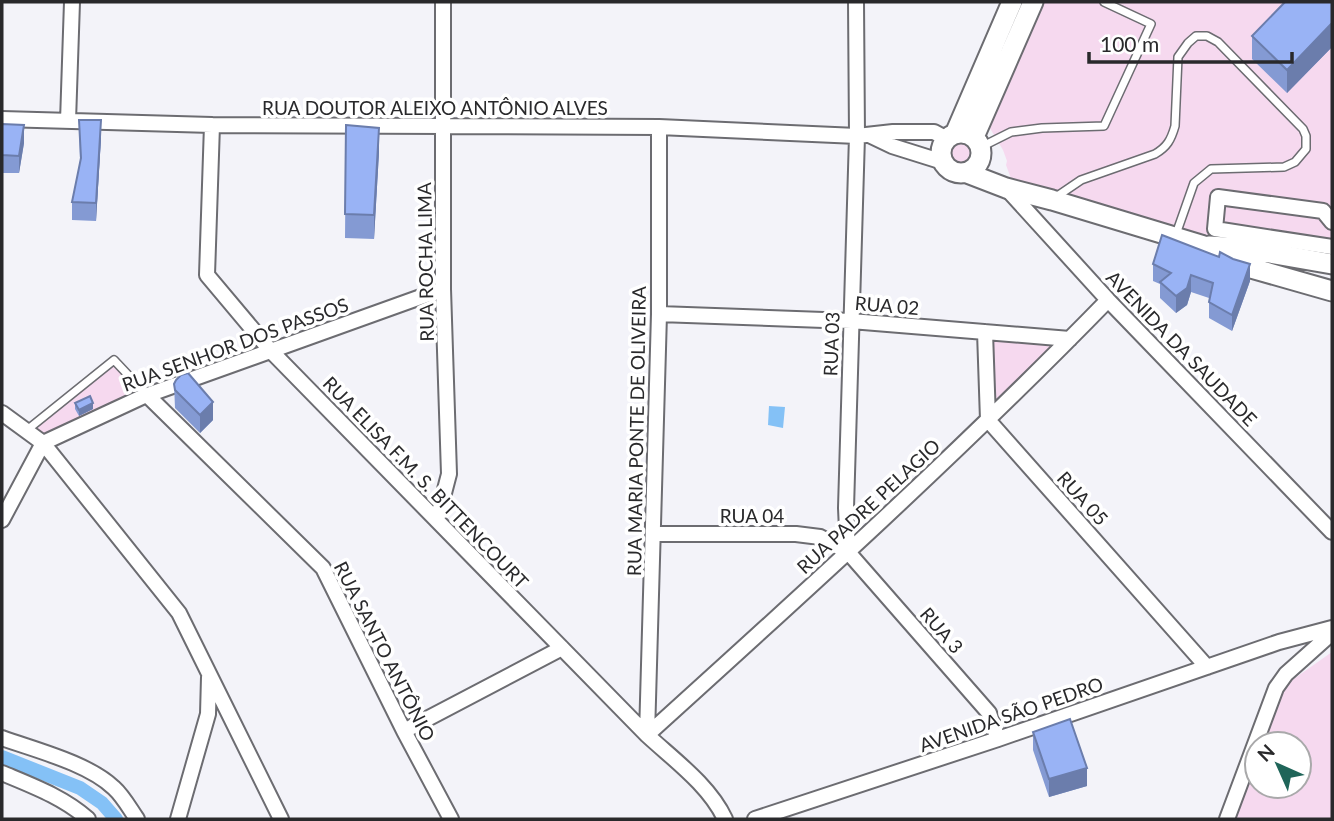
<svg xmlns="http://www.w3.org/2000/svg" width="1334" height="821" viewBox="0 0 1334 821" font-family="Lato,sans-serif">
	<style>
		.green { fill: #f6d9ef }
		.water { fill: #84c1f6 }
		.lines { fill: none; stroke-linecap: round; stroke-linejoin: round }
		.canal { stroke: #84c1f6; stroke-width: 14 }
		.lane-casing { stroke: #6c6c71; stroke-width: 10 }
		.street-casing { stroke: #6c6c71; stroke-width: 18 }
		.secondary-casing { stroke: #6c6c71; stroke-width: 23 }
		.lane { stroke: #fff; stroke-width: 7 }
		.street { stroke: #fff; stroke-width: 14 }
		.secondary { stroke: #fff; stroke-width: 19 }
		.wall { fill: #849ad3 }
		.shaded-wall { fill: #6b7dac }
		.building { fill: #99b3f5; stroke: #6b7dac; stroke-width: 2 }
		.labels { text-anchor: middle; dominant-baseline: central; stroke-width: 7; stroke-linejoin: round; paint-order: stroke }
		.street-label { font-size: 19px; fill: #29292b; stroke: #fff }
	</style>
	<rect width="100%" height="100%" fill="#f3f3f9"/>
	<path class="green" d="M1043,2H1332V259L1151,224L1013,184L1006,165L1007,161L1003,150L988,125Z
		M951 153a11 11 0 1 1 22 0a11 11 0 1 1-22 0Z
		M991,341L1056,345L995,403Z
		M114,363L144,394L42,441L28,431Z
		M1332,652V819H1234L1257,751V786H1299V744H1259L1278,690Z"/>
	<path class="water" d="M769,406L785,407L783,428L768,425Z"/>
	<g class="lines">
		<path class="canal" d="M2,757L80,788L102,803L116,819"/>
		<defs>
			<path id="lane" d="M981,147L1011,132L1042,128L1104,126L1151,24L1104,2
				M1056,197L1081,180L1155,154C1167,147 1171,140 1175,126L1178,57L1188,43L1196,36H1207L1218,42L1303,129L1306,136V149L1295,162L1284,167L1211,169L1194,183L1175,237
				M27,430L114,360L147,395"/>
			<path id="street" d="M2,119L212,125L659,127L857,136L893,132H934L947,139
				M68,121L72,2
				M212,125L207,275L270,350L647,735C674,760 709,785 725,819
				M869,135L892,146L943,162
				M1006,188L1108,300L1332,532
				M1332,222L1323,211L1218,197L1215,229L1332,247
				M659,314L851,321L1070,339
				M985,332L988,420L1207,667
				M147,395L323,568L404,731L451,819
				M2,413L43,443L179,613L281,819
				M43,443L142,397L443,289
				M2,520L43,443
				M437,520L449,474L443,289V2
				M653,534H796L820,537L848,552L989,713L998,739
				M848,552L846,508L857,136L856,2
				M404,731L562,648
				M647,735C804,593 961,451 1108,300
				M647,735L659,314V127
				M2,738C35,750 88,763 114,788C123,796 130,809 137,819
				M2,773C33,786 63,797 88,819
				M178,819L208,714L209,677
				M755,819L998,739L1279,642L1332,628
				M1227,819L1276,688L1286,674L1332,633"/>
			<path id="secondary" d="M941 153a20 20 0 1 1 40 0a20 20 0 1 1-40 0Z
				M955,134L1012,2
				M974,137L1033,2
				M967,173L1006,188L1052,200L1201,245L1237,264L1332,291
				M1209,246L1242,248L1332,264"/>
		</defs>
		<use href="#lane" class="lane-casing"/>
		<use href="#street" class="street-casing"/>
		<use href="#secondary" class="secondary-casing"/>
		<use href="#lane" class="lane"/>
		<use href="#street" class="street"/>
		<use href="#secondary" class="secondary"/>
	</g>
	<path class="wall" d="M1332,2V47L1287,93L1252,59V36Z
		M79,120L101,138L96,221L72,220V202L80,161Z
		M2,124L24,143L19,173H2Z
		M346,125L379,152L374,239L345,238Z
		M1219,257L1250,281L1232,331L1209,318V298L1191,292L1187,305L1176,313L1160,298V284L1153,281V264Z
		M174,384L213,420L200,433L175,408Z
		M75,403L93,409L79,416L75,409Z
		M1033,732L1087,786L1049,797L1033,750Z"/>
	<path class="shaded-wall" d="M1332,23V47L1287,93V70Z
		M101,120V138L96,221V203Z
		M24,125V143L19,173V156Z
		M379,128V152L374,239V215Z
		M1250,264V281L1232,331V315Z
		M1191,275V292L1187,305L1176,313V296Z
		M213,402V420L200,433V415Z
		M93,403V409L79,416V410Z
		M1087,768V786L1049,797V779Z"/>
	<path class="building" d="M1285,2H1332V23L1287,70L1252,36Z
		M79,120H101L96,203L72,202L81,158Z
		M2,124L24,125L19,156L2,155Z
		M346,125L379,128L374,215L345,214Z
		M1162,235L1219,257L1220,252L1233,259L1250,264L1232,315L1209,302L1213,283L1191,275L1187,288L1176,296L1160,282L1171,273L1153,264Z
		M188,373L213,402L200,415L175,390L174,384L176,380L181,375Z
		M90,396L93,403L79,410L75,403Z
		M1070,719L1087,768L1049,779L1033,732Z"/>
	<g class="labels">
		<g class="street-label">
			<text x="435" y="107">RUA DOUTOR ALEIXO ANTÔNIO ALVES</text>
			<text transform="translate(425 262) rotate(-91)">RUA ROCHA LIMA</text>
			<text transform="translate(887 305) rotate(5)">RUA 02</text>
			<text transform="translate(235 344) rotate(-20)">RUA SENHOR DOS PASSOS</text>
			<text transform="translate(831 344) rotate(-88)">RUA 03</text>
			<text transform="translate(1182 348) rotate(46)">AVENIDA DA SAUDADE</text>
			<text transform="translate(636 431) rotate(-89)">RUA MARIA PONTE DE OLIVEIRA</text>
			<text transform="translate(426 482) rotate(46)">RUA ELISA F.M. S. BITTENCOURT</text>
			<text transform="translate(1083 498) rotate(48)">RUA 05</text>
			<text transform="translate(868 506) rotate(-43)">RUA PADRE PELAGIO</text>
			<text x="752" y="515">RUA 04</text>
			<text transform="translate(942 630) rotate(49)">RUA 3</text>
			<text transform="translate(385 651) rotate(63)">RUA SANTO ANTÔNIO</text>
			<text transform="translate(1011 714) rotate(-19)">AVENIDA SÃO PEDRO</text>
		</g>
	</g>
	<rect width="1334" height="821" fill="none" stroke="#29292b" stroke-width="7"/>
	<g transform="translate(1278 765) rotate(315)"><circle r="33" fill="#ffffff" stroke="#a9a9aa" stroke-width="2"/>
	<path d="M0-5L12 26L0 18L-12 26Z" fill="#1f6559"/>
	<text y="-10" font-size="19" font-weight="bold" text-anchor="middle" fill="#29292b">N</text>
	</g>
	<path d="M1089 52v10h203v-10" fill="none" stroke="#29292b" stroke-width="3.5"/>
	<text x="1100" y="52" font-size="21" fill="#29292b" stroke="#ffffff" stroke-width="5" paint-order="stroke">100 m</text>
</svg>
